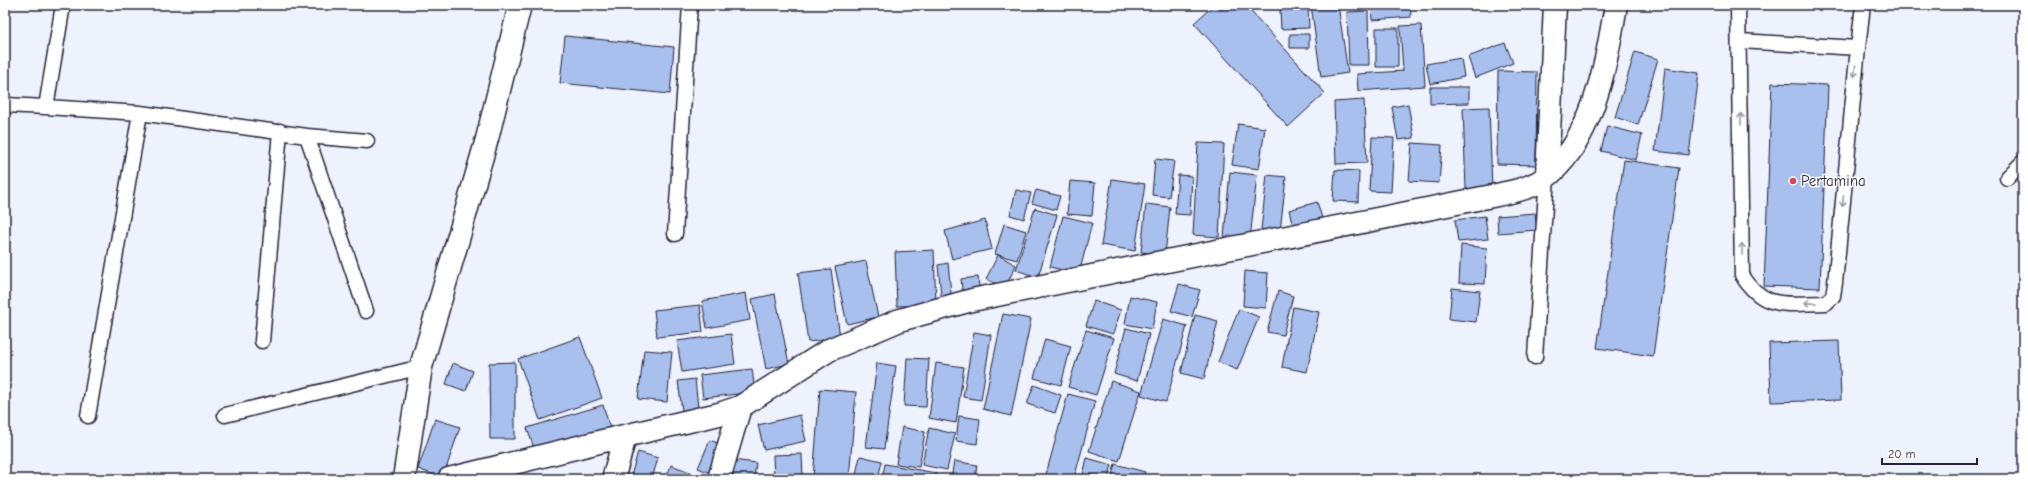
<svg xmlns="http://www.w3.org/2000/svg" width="2028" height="484" viewBox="0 0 2028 484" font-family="'Comic Neue',sans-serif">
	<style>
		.building { fill: #a9c0ee; stroke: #22223b }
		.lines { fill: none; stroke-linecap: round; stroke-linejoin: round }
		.lane-casing { stroke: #22223b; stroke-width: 17 }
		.street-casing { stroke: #22223b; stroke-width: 25 }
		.lane { stroke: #fff; stroke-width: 14 }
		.street { stroke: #fff; stroke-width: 22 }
		.oneway { stroke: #9c9ca7 }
		.poi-dot { fill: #d1495b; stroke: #fff; stroke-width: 1.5 }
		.labels { text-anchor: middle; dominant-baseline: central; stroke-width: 3; stroke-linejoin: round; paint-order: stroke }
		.poi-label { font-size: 15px; fill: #22223b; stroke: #fff; text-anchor: start }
	</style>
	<rect width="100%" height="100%" fill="#eef2fc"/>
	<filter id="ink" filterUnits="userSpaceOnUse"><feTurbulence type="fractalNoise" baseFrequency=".025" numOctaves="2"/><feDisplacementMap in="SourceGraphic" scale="8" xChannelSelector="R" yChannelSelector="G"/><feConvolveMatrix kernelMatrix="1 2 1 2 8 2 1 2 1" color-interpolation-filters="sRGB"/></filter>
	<g filter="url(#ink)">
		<path class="building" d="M1214,5H1245L1325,93L1288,127L1194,23Z
			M1311,5H1338L1348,73L1321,77Z
			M1371,5H1410L1411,17L1372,20Z
			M1308,7L1309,28L1281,29L1280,9Z
			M1368,11L1369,65H1349L1347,12Z
			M1421,25L1425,86L1358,91L1357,74L1403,71L1400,26Z
			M1376,28H1398V67H1376Z
			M1290,34H1309V48H1290Z
			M565,36L674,47L670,94L560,83Z
			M1505,43L1513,63L1475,78L1468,57Z
			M1635,52L1658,59L1638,125L1615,117Z
			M1461,58L1464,77L1430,84L1426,64Z
			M1665,68L1699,73L1689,155L1655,151Z
			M1498,71L1537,72L1536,165L1497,164Z
			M1772,83L1828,85L1820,288L1764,286Z
			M1430,87H1469V103L1430,104Z
			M1364,100L1367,163L1336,164L1334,102Z
			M1408,104L1414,138L1398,140L1392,107Z
			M1489,107L1492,189H1466L1463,108Z
			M1238,124L1265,128L1259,169L1232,165Z
			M1607,126L1642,135L1636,160L1601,151Z
			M1372,137L1394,138L1391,192L1369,191Z
			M1198,143L1224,144L1219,237L1193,235Z
			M1412,143L1442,145L1439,183L1409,181Z
			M1155,159L1174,161L1169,197L1152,195Z
			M1624,160L1679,168L1653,356L1597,348Z
			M1335,170L1359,171L1358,202L1333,201Z
			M1230,172L1257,175L1250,239L1224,237Z
			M1178,175L1192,176L1190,215L1175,214Z
			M1267,175L1286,177L1280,232L1261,230Z
			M1112,179L1145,184L1135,251L1101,245Z
			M1070,181L1095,183L1092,216L1067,214Z
			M1016,190L1031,193L1024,219L1010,215Z
			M1036,190L1060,196L1056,210L1032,203Z
			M1317,202L1322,218L1293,226L1289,210Z
			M1146,204L1170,207L1165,255L1141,252Z
			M1035,208L1057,215L1038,277L1016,270Z
			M1535,213L1537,230L1498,233L1497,216Z
			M1063,216L1092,223L1079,274L1050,267Z
			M1485,216L1488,239L1458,242L1455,220Z
			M985,220L992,249L952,259L945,231Z
			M1004,224L1026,231L1017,260L995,254Z
			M1461,245L1487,248L1485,284L1459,283Z
			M934,250L936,305L897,306L895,252Z
			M998,255L1016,265L1005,288L986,279Z
			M866,261L878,317L847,324L835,267Z
			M948,263L952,303L942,304L938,265Z
			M831,269L840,338L808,342L798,273Z
			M1245,271L1268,273L1266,308L1243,306Z
			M978,277L980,295L963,297L961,279Z
			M1179,284L1200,290L1192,317L1171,311Z
			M1452,288L1480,291L1476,322L1449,319Z
			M1278,291L1293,296L1283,335L1267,332Z
			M746,293L750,320L707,328L702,301Z
			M775,294L789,364L766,369L752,299Z
			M1130,296L1157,302L1152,329L1125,324Z
			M1094,301L1121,310L1113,334L1086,326Z
			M700,305L703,332L657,337L654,310Z
			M1293,307L1319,312L1307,372L1282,367Z
			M1239,309L1259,317L1237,370L1218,362Z
			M1003,314L1031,319L1011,416L983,409Z
			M1195,315L1218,321L1204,379L1181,373Z
			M1163,319L1187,326L1166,402L1141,395Z
			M1126,328L1149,334L1137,381L1114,374Z
			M1086,330L1114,338L1096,395L1068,387Z
			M974,332L991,335L981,400L963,397Z
			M731,334L735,364L682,372L677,341Z
			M580,337L602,398L540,420L518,359Z
			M1045,339L1071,346L1061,385L1034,378Z
			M1839,341L1841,400L1771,402L1769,343Z
			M644,350L672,352L667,402L638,399Z
			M907,358L929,359L926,407L904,406Z
			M515,362V439H490L489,363Z
			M453,363L473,371L466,391L446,384Z
			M877,363L896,366L884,449L866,447Z
			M936,363L964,367L956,423L929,418Z
			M752,369L755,392L703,398L700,375Z
			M695,379L699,417L683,418L678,381Z
			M1111,381L1141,391L1119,461L1089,451Z
			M1034,385L1061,395L1055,413L1027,404Z
			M820,389L856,392L849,479H813Z
			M1068,394L1095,401L1074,479H1049L1045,478Z
			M603,405L610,428L535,451L527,428Z
			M800,415L806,441L764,450L758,425Z
			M959,416L980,419L977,444L956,441Z
			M435,419L460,427L443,478L418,469Z
			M902,427L925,432L919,467L896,464Z
			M929,428L955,434L947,470L922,465Z
			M710,440L725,446L713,474L698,468Z
			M638,452L658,458L652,479H630Z
			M802,454L803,479H774L773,455Z
			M860,456L882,461L878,479H855Z
			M1087,458L1112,465L1108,479H1082Z
			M733,460L756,463L754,479H731Z
			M954,461L977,465L975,479H951Z
			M885,464L936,473L935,479H882Z
			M1115,464L1145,472L1143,479H1111Z
			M671,465L690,472L688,479H666Z"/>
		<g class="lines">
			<defs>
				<path id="lane" d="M63,5L46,107L140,113L307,136L366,311
					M1738,5L1742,275C1764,312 1789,303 1826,303L1833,296L1835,283L1858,48L1863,5
					M1740,41L1858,48
					M5,105L46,107
					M307,136L367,141
					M2007,178L2023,162
					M675,234L690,5
					M262,341L280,131
					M1535,357L1547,176
					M225,415L421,367
					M88,416L140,113"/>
				<path id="street" d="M1547,176L1555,5
					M404,479L421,367L487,139L520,5
					M449,479L603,441L719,414L740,407L829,350L900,320L972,300L1487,197C1505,193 1527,190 1542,180C1594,143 1606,63 1616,5
					M613,479L625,437
					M719,479L740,407"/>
			</defs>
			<use href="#lane" class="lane-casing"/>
			<use href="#street" class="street-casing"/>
			<use href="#lane" class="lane"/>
			<use href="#street" class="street"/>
		</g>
		<defs><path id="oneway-shaft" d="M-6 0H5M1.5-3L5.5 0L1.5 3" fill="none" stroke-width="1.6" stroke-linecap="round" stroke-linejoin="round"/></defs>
		<g class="oneway">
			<use href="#oneway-shaft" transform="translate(1855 71) rotate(95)"/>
			<use href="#oneway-shaft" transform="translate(1741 119) rotate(-91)"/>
			<use href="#oneway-shaft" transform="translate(1843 201) rotate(95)"/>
			<use href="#oneway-shaft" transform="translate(1742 249) rotate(-91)"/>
			<use href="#oneway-shaft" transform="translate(1810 303) rotate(-179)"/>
		</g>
	</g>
	<circle class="poi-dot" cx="1793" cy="181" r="4"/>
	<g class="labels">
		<g class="poi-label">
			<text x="1801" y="181">Pertamina</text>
		</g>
	</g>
	<rect width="2028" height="484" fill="none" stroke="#fff" stroke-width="20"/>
	<rect x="10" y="10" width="2008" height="464" fill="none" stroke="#22223b" stroke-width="1.5" filter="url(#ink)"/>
	<path d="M1882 458v6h95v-6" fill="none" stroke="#22223b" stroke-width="2"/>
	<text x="1888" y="458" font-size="12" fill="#22223b" stroke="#ffffff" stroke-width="3" paint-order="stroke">20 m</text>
</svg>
